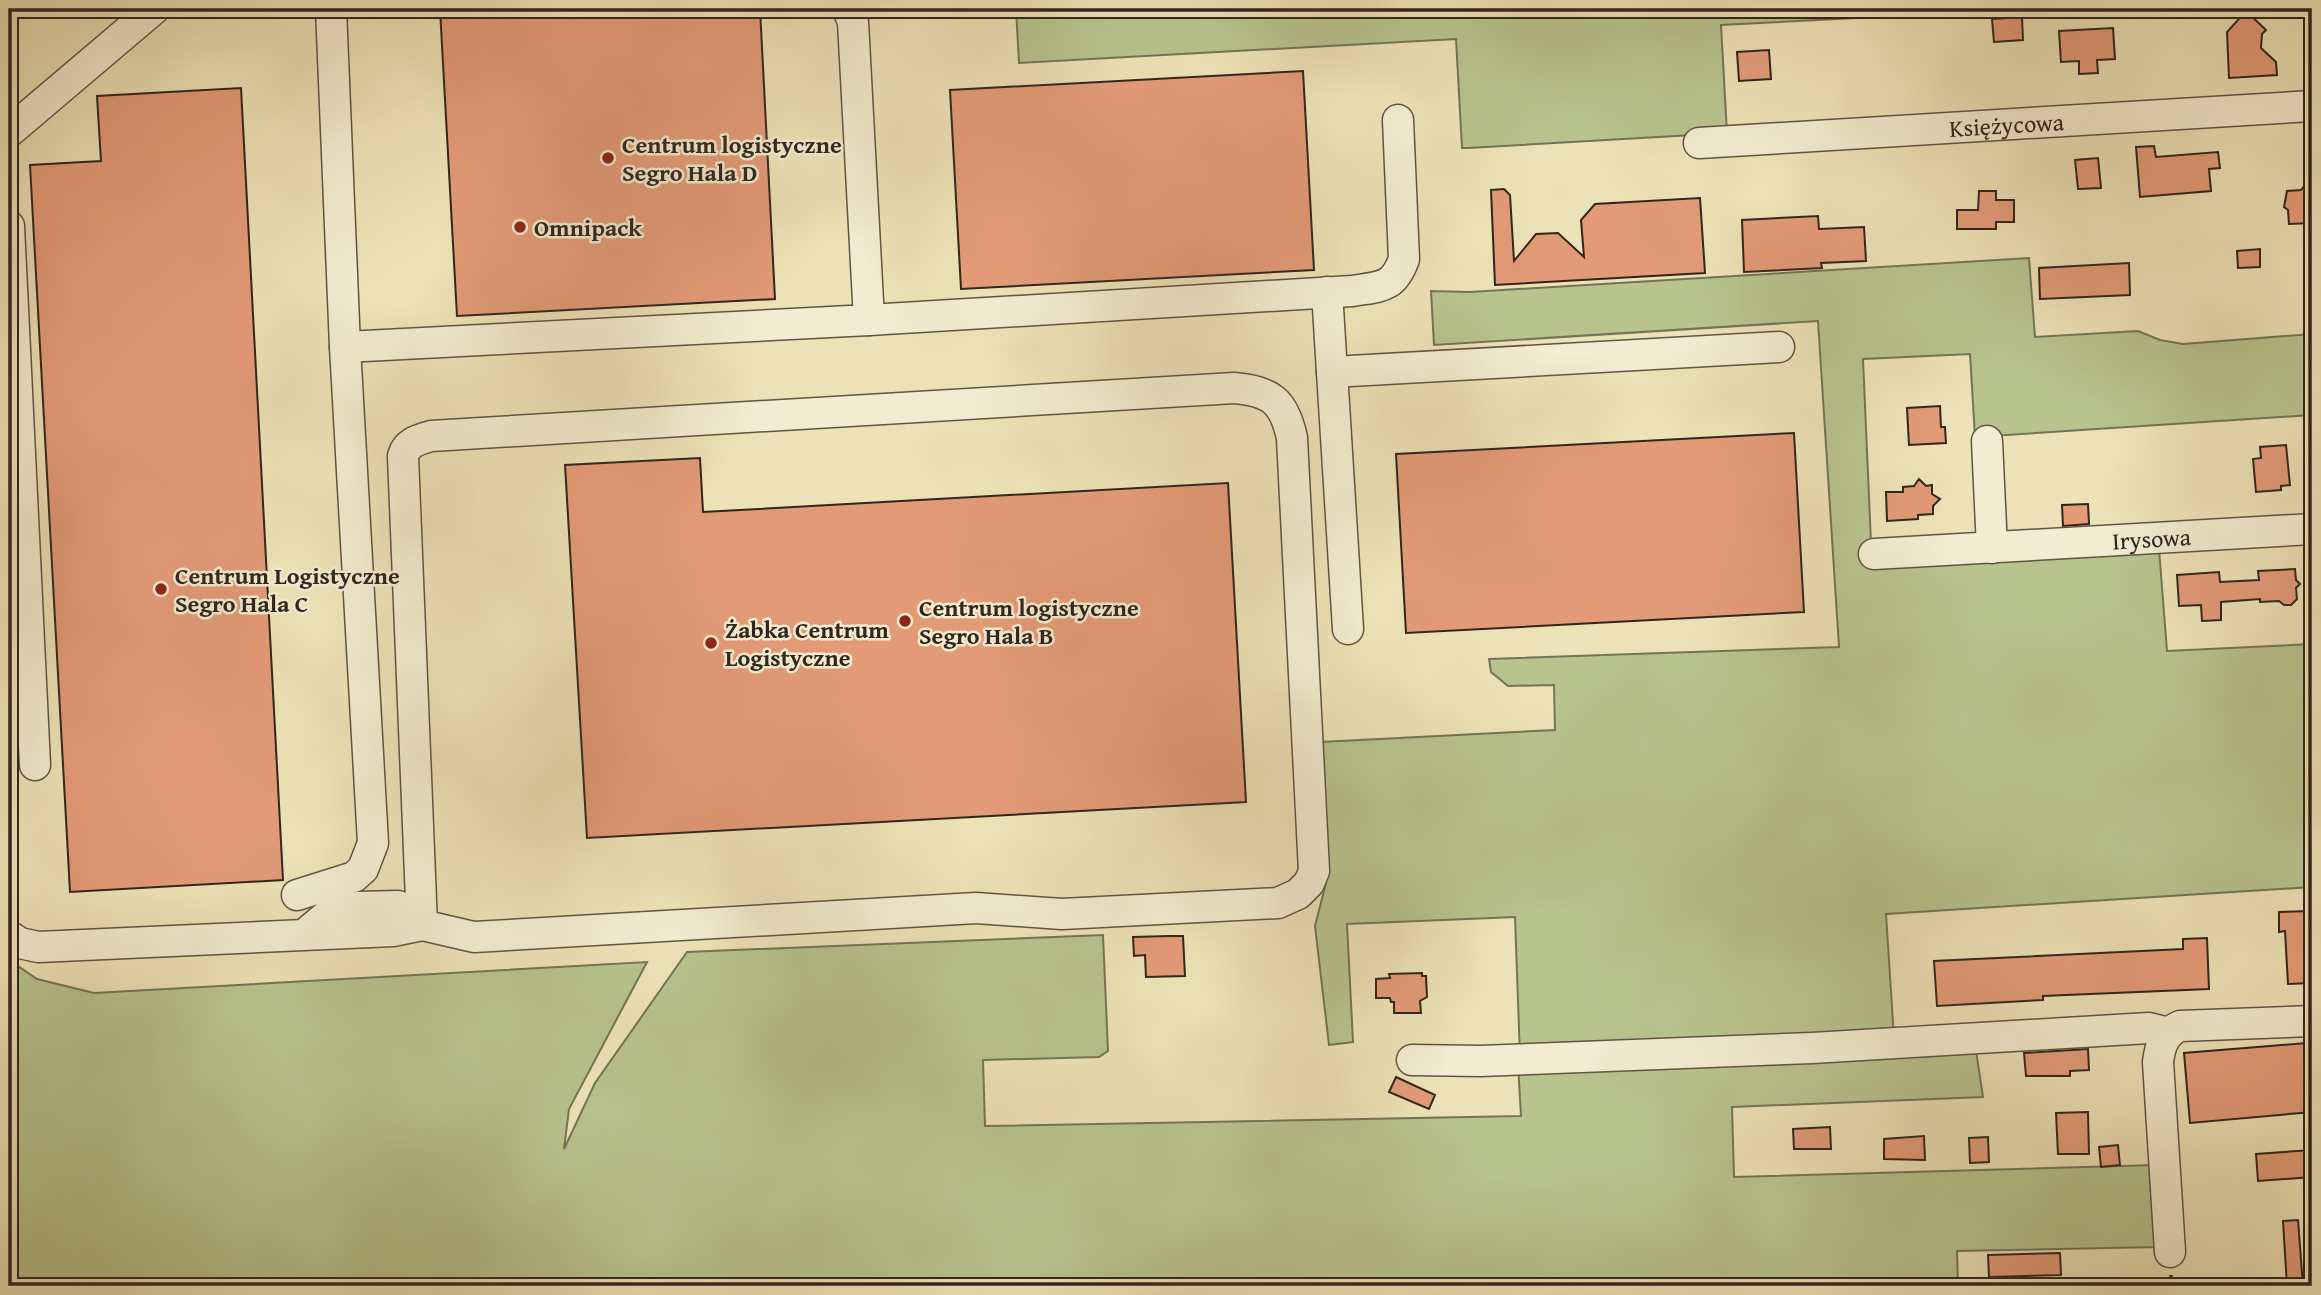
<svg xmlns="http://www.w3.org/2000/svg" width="2321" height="1295" viewBox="0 0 2321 1295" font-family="'Gentium Book Plus',serif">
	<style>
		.green { fill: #b8c38e; stroke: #747456; stroke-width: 2 }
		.building { fill: #e39b77; stroke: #31251e; stroke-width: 2 }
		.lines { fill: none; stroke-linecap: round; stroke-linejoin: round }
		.minor-casing { stroke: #605444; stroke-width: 33 }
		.path { stroke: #31251e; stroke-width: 3.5; stroke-dasharray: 5 3.5; stroke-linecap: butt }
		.minor { stroke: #f3ecd0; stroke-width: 30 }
		.poi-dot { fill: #8f2418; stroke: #f3ecd0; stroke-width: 2.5 }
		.labels { text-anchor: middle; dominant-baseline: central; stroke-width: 5; stroke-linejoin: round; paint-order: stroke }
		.street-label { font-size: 24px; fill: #31251e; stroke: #f3ecd0 }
		.poi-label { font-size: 24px; font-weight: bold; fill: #31251e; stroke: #f3ecd0; text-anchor: start }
	</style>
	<rect width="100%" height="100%" fill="#ede2b7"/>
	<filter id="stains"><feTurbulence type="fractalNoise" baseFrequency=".00286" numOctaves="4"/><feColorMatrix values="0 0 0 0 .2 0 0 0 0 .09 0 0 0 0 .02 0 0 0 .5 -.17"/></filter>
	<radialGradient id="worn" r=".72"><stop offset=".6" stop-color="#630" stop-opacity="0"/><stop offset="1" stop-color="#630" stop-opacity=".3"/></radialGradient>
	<path class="green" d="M1016,9H2035L1721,25L1727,133L1468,148H1462L1456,39L1019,63Z
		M2029,258L2035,337L2138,331L2160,340L2183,344L2312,334V415L1975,437L1970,354L1863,359L1872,566L2159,549L2167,651L2312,644V887L1886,914L1894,1038L1520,1057L1515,917L1347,924L1353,1042L1329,1045L1315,926L1327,879L1321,742L1555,730L1554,685L1508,686L1491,672L1489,659L1839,647L1818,321L1434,345L1431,291L1470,292Z
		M1103,935L1108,1051L1099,1057L983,1060L985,1126L1521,1116L1518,1064L1975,1044L1983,1097L1732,1107L1734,1177L2156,1165L2159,1247L1957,1251L1958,1286H9V960L37,979L94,993L647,962L569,1109L564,1149L595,1083L687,952Z"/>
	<path class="building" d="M440,9H760L775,299L457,316Z
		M2246,11L2266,30L2262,34L2261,48L2276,62L2277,75L2229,78L2227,32Z
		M2022,17L2023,40L1994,42L1992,19Z
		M2113,28L2115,59L2097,60L2098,73L2079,74V61L2061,62L2059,31Z
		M1769,50L1771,79L1739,81L1737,52Z
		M1303,71L1314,270L961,289L950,90Z
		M241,88L283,880L70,892L30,165L101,161L97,96Z
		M2154,146L2156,157L2218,152L2220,168L2209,169L2211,191L2140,197L2136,147Z
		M2098,158L2101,188L2078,189L2075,160Z
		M2312,176V223L2289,224L2288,210L2284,207L2287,191L2301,190Z
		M1504,189L1510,195L1514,261L1536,234L1558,233L1584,257L1581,220L1595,204L1700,198L1705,273L1495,285L1491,190Z
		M1979,191H1996V200H2014V222H1996V229H1957V210H1978Z
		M1818,216L1819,229L1864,227L1866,261L1821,263L1822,268L1744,272L1742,220Z
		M2260,249V267L2238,268L2237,251Z
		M2129,263L2130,295L2040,299L2039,268Z
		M1940,406L1941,427H1945L1946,443L1909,445L1907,408Z
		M1794,433L1804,612L1406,633L1396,454Z
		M2286,445L2290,485L2281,486V490L2256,492L2253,459L2261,458L2260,447Z
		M700,458L703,512L1228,483L1246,802L587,838L565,465Z
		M1919,479L1926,486L1932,485V494L1940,499L1933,506V514L1918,515V519L1887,521L1886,492H1903V487L1914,486Z
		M2088,504L2089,524L2063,526L2062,505Z
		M2295,569L2296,580L2300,584L2296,588L2297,599L2291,605H2284L2279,601L2260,602V599L2221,602V620L2202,621L2201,605L2179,606L2177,575L2219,572L2220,582L2259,580L2258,571Z
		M2312,911V983L2288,984L2285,931L2279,932V912Z
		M1169,936H1183L1185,976L1146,977L1145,955L1134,956L1133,937Z
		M2207,938L2209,989L2043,996V1000L1937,1006L1934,961L2183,949V939Z
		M1422,973V976H1426L1427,997L1420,1001L1421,1013H1394V1002H1391L1390,998H1376V979L1390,978L1389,974Z
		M2306,1043L2312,1112L2190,1123L2184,1053Z
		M2088,1049L2089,1070L2070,1071V1076H2026L2024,1053Z
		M1396,1077L1435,1095L1429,1109L1389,1092Z
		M2088,1112L2089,1154H2058L2056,1113Z
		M1830,1127L1831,1149H1794L1793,1129Z
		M1924,1136L1925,1160L1884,1159V1139Z
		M1988,1137L1989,1162L1970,1163L1969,1138Z
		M2118,1145L2120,1165L2101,1167L2099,1147Z
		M2312,1150V1177L2258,1181L2256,1154Z
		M2298,1220L2303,1286H2287L2283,1221Z
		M2060,1253L2061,1275L1989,1277L1988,1255Z"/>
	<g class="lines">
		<defs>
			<g id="minor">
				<path d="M9,132L154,9"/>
				<path id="s1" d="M1699,143L2312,106"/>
				<path d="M9,226L35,765"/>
				<path d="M1327,292L1348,629"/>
				<path d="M869,320L1352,291C1381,286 1393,289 1404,259L1398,120"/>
				<path d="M345,347L869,320L853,22L848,9"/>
				<path d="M1332,372L1779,347"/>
				<path d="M1987,441L1992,548"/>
				<path id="s2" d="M1874,554L2312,529"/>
				<path d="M297,895L354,877L363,869L373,843L345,347L331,9"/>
				<path d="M305,934L330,913L358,907L398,906L422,925L474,937L976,908L1062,914L1278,903L1298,894L1309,883L1314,871L1292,438C1284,401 1271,391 1234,388L431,436C418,440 407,442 403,456L422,925"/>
				<path d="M9,936L20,943L38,947L393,931L422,925"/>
				<path d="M1412,1060L1480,1061L1812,1048L2149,1028L2169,1033"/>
				<path d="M2170,1252L2158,1062C2160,1046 2164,1033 2180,1026L2312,1021"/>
			</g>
		</defs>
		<use href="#minor" class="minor-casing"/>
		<path class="path" d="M2171,1275V1286"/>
		<use href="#minor" class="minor"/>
	</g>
	<g class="poi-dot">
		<circle cx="608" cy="158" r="7"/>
		<circle cx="520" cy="227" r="7"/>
		<circle cx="161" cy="589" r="7"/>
		<circle cx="905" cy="621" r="7"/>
		<circle cx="711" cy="643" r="7"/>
	</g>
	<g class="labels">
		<g class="street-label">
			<text stroke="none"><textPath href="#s1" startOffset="308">Księżycowa</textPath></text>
			<text stroke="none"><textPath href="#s2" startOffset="278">Irysowa</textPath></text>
		</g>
		<g class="poi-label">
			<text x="622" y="144">Centrum logistyczne<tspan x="622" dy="28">Segro Hala D</tspan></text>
			<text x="534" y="227">Omnipack</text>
			<text x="175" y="575">Centrum Logistyczne<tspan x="175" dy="28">Segro Hala C</tspan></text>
			<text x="919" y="607">Centrum logistyczne<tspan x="919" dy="28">Segro Hala B</tspan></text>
			<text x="725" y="629">Żabka Centrum<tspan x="725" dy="28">Logistyczne</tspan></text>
		</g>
	</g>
	<rect width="2321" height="1295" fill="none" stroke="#ede2b7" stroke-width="35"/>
	<rect x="10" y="10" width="2300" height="1274" fill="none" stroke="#31251e" stroke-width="3.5"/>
	<rect x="18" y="18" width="2286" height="1260" fill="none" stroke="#31251e" stroke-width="2"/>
	<rect width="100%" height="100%" filter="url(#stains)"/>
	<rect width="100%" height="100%" fill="url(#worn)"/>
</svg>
